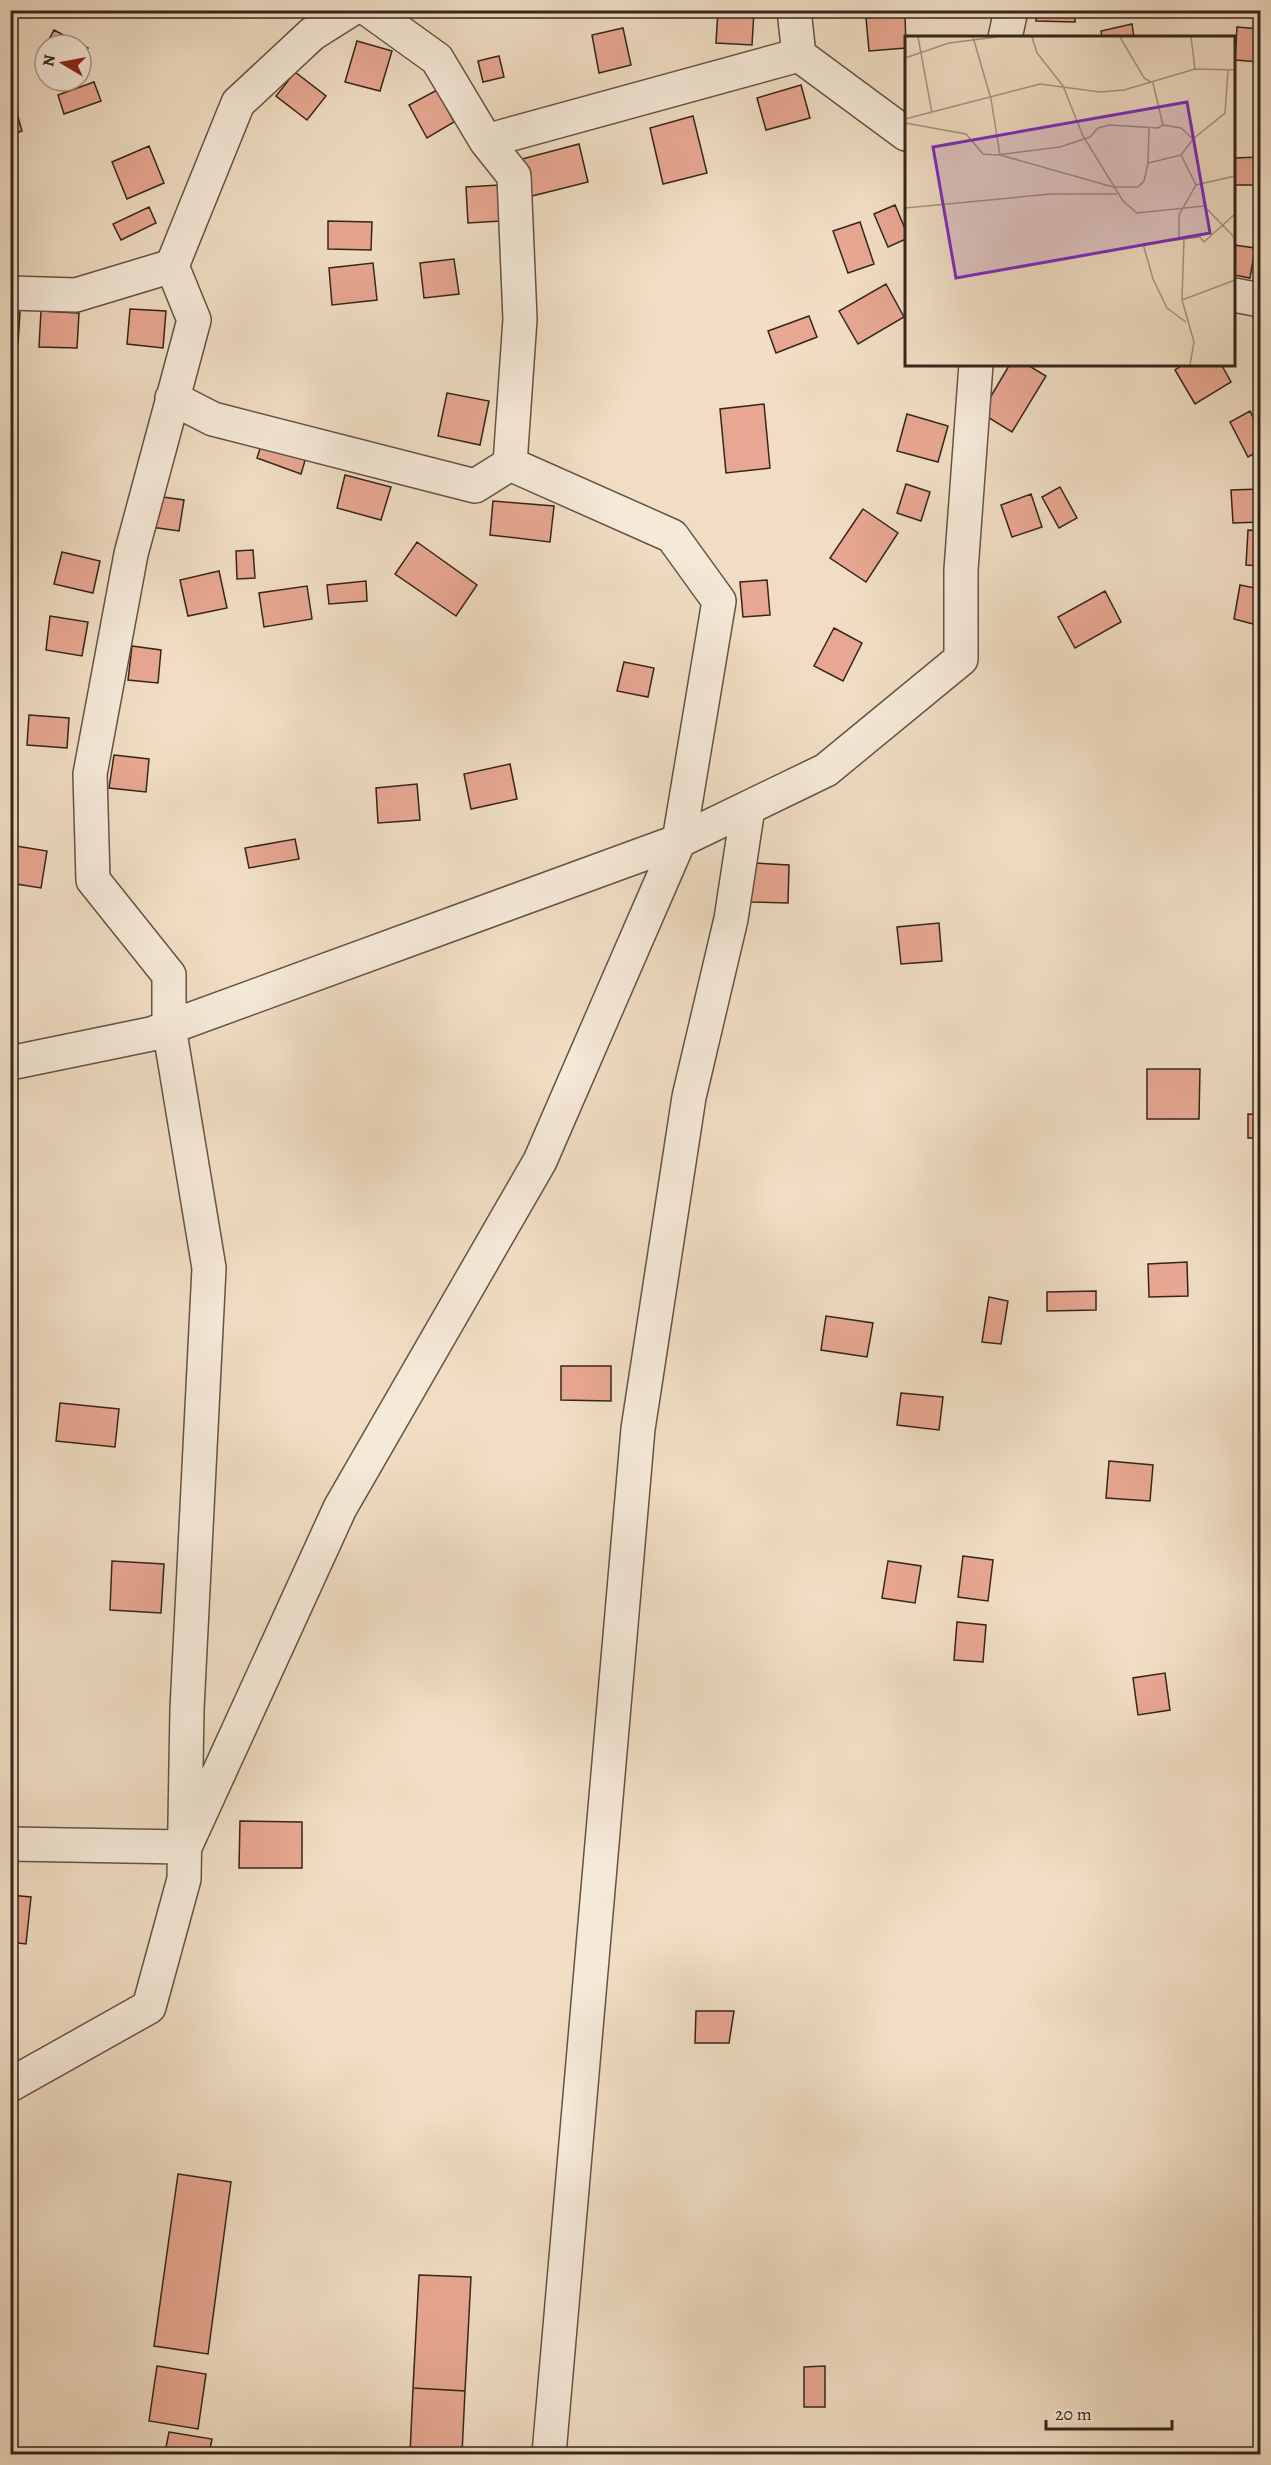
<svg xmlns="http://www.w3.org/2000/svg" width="1271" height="2465" viewBox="0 0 1271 2465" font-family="Alegreya,serif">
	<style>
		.building { fill: #e8a792; stroke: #34261a; stroke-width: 1.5 }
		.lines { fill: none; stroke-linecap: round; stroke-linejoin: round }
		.street-casing { stroke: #635444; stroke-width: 36 }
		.street { stroke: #f5e9d8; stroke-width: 33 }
		.inset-road { fill: none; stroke: #a5947f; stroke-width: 1.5 }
		.view { fill: #7b2cbf; fill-opacity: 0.15; stroke: #7b2cbf; stroke-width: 3 }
		.inset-edge { fill: none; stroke: #34261a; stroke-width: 3 }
	</style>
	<rect width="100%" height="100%" fill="#f0ddc3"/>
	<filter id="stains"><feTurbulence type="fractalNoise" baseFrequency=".00333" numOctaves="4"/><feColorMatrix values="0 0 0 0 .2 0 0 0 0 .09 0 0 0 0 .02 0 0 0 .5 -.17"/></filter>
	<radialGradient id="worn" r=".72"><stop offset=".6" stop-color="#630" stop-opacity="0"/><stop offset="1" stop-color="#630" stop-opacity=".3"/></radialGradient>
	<path class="building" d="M718,10L754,11L752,45L716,43Z
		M1036,10H1075V22L1036,21Z
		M905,15L906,48L869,51L866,18Z
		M1132,24L1134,38H1102L1101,31Z
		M1237,27L1260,29V62L1235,60Z
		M623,28L631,65L599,73L592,35Z
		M54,30L88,48L81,61V45H46Z
		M357,41L392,51L380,91L345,82Z
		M499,56L504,77L483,82L478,61Z
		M295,72L326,96L307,120L276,96Z
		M94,82L101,101L64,114L58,95Z
		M801,85L810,118L766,130L757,98Z
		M437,90L454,122L427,138L409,105Z
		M14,103L22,131L10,135V104Z
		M693,116L707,173L663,184L650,128Z
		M579,144L588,182L532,196L522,159Z
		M149,146L164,183L127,199L112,162Z
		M1260,157V185H1234V158Z
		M499,185L501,221L468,223L466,187Z
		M895,205L906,231V239L888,247L874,214Z
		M149,207L156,223L121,240L113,224Z
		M328,221L372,222L371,250L328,249Z
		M860,222L874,264L848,273L833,231Z
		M1234,245L1255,248L1250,278L1234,275Z
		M454,259L459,294L424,298L420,263Z
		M373,263L377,300L332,305L329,268Z
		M886,284L904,317L858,344L839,311Z
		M130,309L166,311L163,348L127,344Z
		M41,311L79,313L77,348L39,347Z
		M10,312H20L18,343L10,342Z
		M809,316L817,337L776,353L768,331Z
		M1010,364H1026L1046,376L1012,432L981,413Z
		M1184,364H1221L1231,382L1195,404L1175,370Z
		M447,393L489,401L480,445L438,436Z
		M764,404L770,468L726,473L720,409Z
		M1250,411L1260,431V450L1248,457L1230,422Z
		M907,414L948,426L938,462L897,451Z
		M263,439L307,454L301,474L257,458Z
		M345,475L391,487L381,520L337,508Z
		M906,484L930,492L921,521L897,513Z
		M1060,487L1077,518L1059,528L1042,497Z
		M1260,489V522L1233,523L1231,490Z
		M1031,494L1042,527L1012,537L1001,505Z
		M156,496L184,500L179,531L151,527Z
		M493,501L554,506L550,542L490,535Z
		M863,509L898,533L866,582L830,558Z
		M1248,530L1260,531V566L1246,565Z
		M417,542L477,585L456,616L395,574Z
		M253,550L255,578L237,579L236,551Z
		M62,552L100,561L93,593L54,584Z
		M219,571L227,608L188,616L180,580Z
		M767,580L770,615L743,617L740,582Z
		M366,581L367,601L329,604L327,585Z
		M1240,585L1260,589L1253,624L1234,619Z
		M307,586L312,619L264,627L259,593Z
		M1105,591L1121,622L1075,648L1058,617Z
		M50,616L88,622L82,656L46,650Z
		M834,628L862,643L843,681L814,666Z
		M132,646L161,650L158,683L128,680Z
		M624,662L654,668L648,697L617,691Z
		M29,715L69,718L67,748L27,745Z
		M114,755L149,759L146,792L109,788Z
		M510,764L517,799L471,809L464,774Z
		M417,784L420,820L378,823L376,788Z
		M295,839L299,859L249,868L245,848Z
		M10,845L47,851L41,888L10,883Z
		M753,863L789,865L788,903L751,902Z
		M939,923L942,961L901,964L897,927Z
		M1147,1069H1200L1199,1119H1147Z
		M1248,1114L1260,1115V1138H1248Z
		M1187,1262L1188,1296L1149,1297L1148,1264Z
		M1096,1291V1310L1047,1311V1292Z
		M989,1297L1008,1301L1001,1344L982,1342Z
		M826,1316L873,1323L867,1357L821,1350Z
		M561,1366H611V1401L561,1400Z
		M901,1393L943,1397L939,1430L897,1425Z
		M60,1403L119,1409L115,1447L56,1441Z
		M1109,1461L1153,1465L1150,1501L1106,1498Z
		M963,1556L993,1560L988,1601L958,1597Z
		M112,1561L164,1564L161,1613L110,1610Z
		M888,1561L921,1566L915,1603L882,1598Z
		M957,1622L986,1625L983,1662L954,1660Z
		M1165,1673L1170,1710L1138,1715L1133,1678Z
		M240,1821L302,1822V1868H239Z
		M10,1895L31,1897L26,1944L10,1942Z
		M696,2011H734L729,2043H695Z
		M178,2174L231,2182L208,2354L154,2346Z
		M419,2275L471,2277L465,2391L413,2388Z
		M157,2366L206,2374L198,2429L149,2421Z
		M825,2366V2407H804V2367Z
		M413,2388L465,2391L462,2454H410Z
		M169,2432L212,2439L209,2454L165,2452Z"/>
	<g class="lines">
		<defs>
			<path id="street" d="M369,10L437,59L486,141L799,55L906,134
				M794,10L799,55
				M1005,38L1011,10
				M10,293L76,295L172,266L238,103L312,34L350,10
				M1234,295L1260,300
				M172,398L213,419L475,486L510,464
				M10,1063L151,1034L679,841L826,770L961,659V570L976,364
				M10,1844L185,1847L340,1508L540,1161L679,841L719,601L672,536L510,464L520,319L514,176L486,141
				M10,2085L149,2007L184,1879L187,1709L209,1268L169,1027V975L93,880L90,774L131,554L194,320L172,266
				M549,2454L638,1429L689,1097L731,919L748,808"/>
		</defs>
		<use href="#street" class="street-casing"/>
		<use href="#street" class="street"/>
	</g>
	<g transform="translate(905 36)">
		<rect width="330" height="330" fill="#f0ddc3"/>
		<path class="inset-road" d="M13,1L27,77M68,1L86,63L95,119L208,151H233L239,145L243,127L276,119M127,1L132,17L158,50L178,100L218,165L232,177L299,170L330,202M215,1L239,42L248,47L258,89L276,92L288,103L276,119L291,149L274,179V202L279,203L277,264M286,1L290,33M0,22L44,7L91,1M0,83L135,48L195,56L219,54L290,33L330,34M0,87L61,98L78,118L92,119L155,111L185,101L193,92L204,89L253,92L258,89M288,103L320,77L323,34M243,127L244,91M291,149L330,140M0,172L146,158H212M281,286L262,272L248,243L238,208L295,201L299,206L330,178M285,329L289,306L277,264L330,244"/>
		<path class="view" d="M282,66L305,197L51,242L28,111Z"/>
		<rect width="330" height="330" class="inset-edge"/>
	</g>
	<rect width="1271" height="2465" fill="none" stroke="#f0ddc3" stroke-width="36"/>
	<rect x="12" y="12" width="1247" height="2441" fill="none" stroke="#34261a" stroke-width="3"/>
	<rect x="18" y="18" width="1235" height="2429" fill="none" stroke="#34261a" stroke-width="1.5"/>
	<g transform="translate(63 63) rotate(280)"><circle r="28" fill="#f5e9d8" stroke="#a89b8c" stroke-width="1.5"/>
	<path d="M0-4.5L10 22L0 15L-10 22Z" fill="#8f2418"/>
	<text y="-9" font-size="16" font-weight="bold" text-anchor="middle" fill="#34261a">N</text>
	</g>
	<path d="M1046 2420v9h126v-9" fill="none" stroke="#34261a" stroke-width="3"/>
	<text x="1055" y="2420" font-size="18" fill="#34261a" stroke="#f5e9d8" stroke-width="4.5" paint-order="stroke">20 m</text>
	<rect width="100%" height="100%" filter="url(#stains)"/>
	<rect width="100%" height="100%" fill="url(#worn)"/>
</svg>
